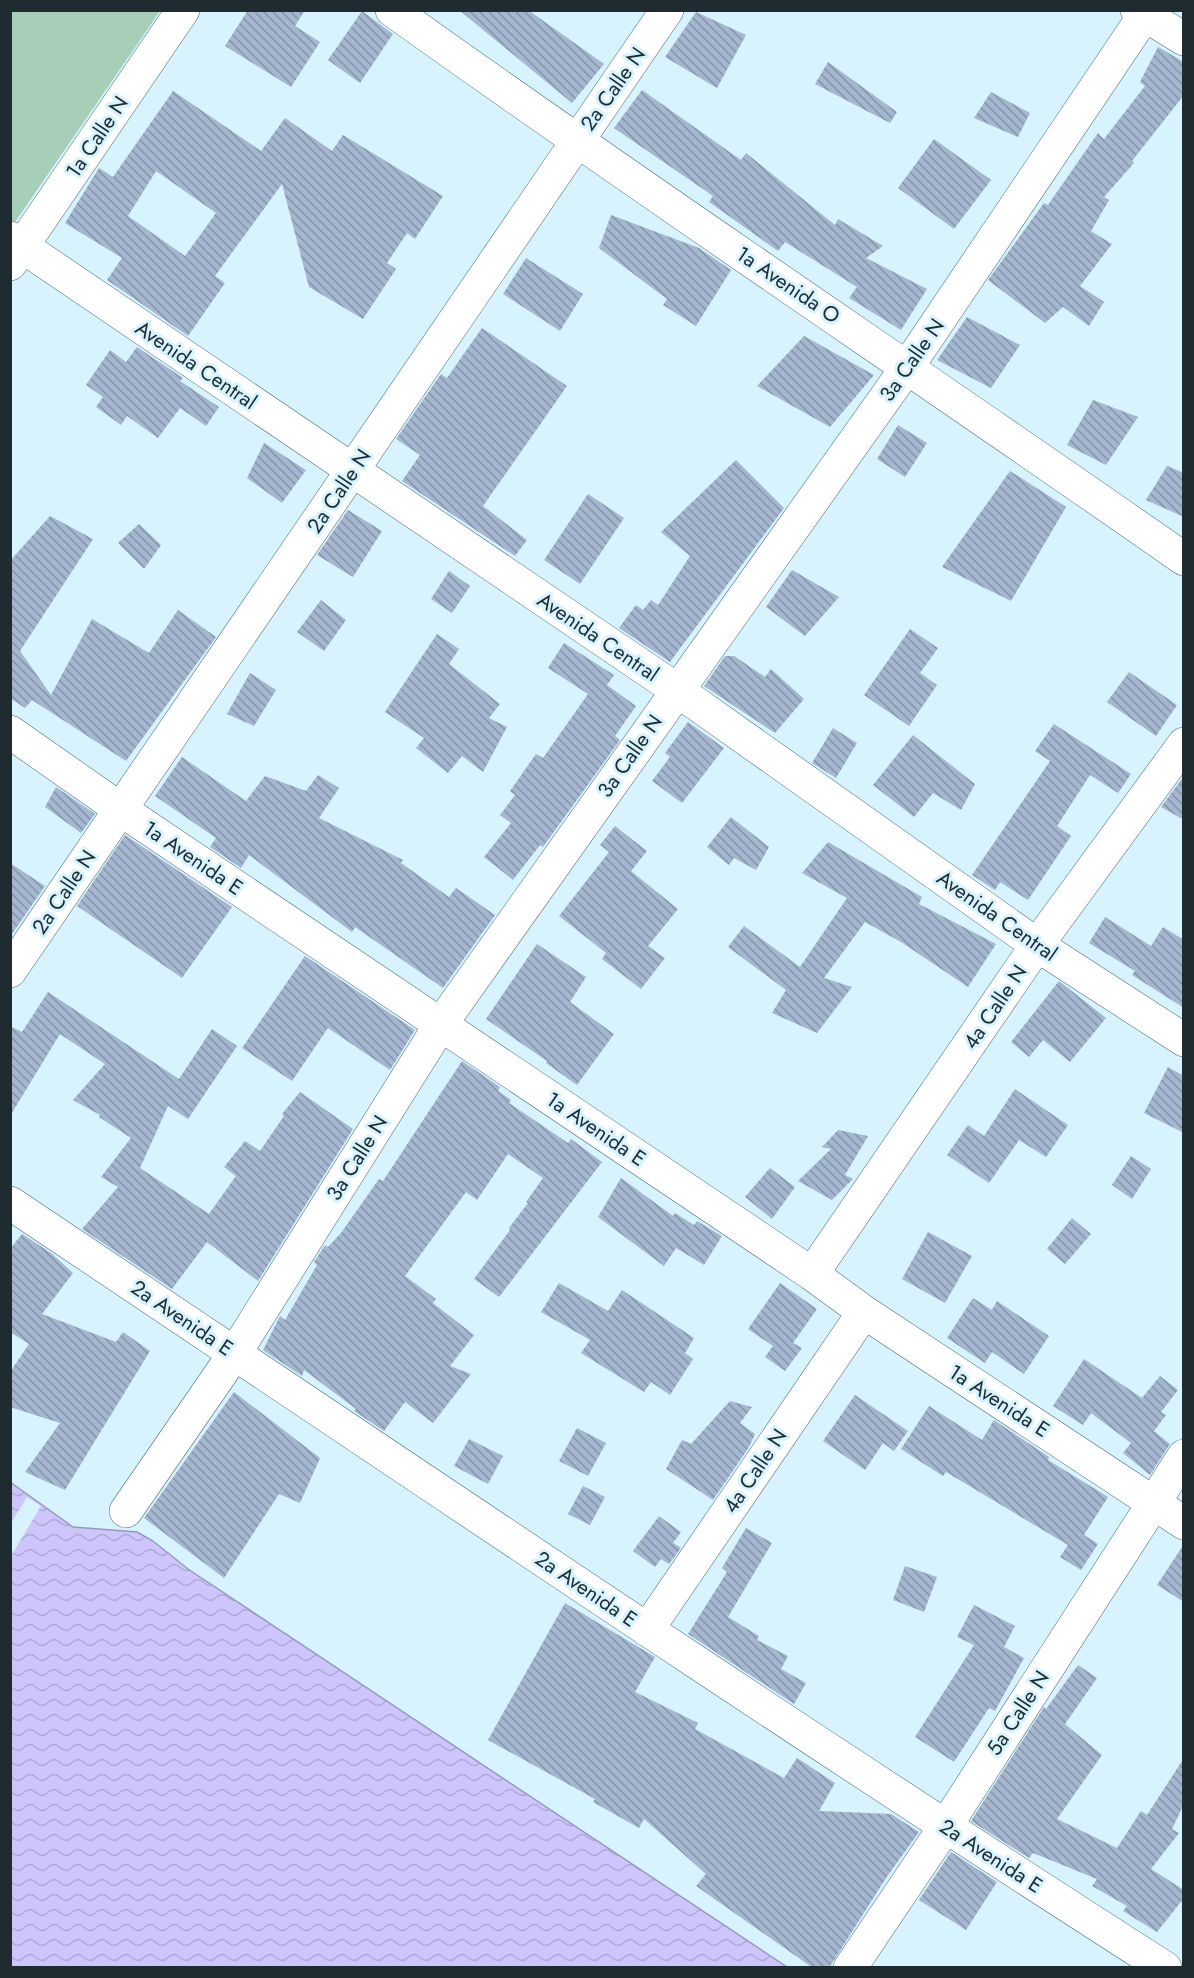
<svg xmlns="http://www.w3.org/2000/svg" width="1194" height="1978" viewBox="0 0 1194 1978" font-family="Jost,sans-serif">
	<style>
		.green { fill: #a7ceb6 }
		.water { fill: url(#water-waves); stroke: #9897bf; stroke-width: 1.5 }
		.pier { fill: #d6f3fe }
		.building { fill: url(#building-back-hatch); fill-rule: evenodd }
		.lines { fill: none; stroke-linecap: round; stroke-linejoin: round }
		.minor-casing { stroke: #496976; stroke-width: 34 }
		.minor { stroke: #fff; stroke-width: 33 }
		.labels { text-anchor: middle; dominant-baseline: central; stroke-width: 6; stroke-linejoin: round; paint-order: stroke }
		.street-label { font-size: 21px; fill: #1e2c32; stroke: #d6f3fe }
	</style>
	<defs>
		<pattern id="water-waves" width="16" height="10" patternUnits="userSpaceOnUse" patternTransform="scale(1.5)"><rect width="16" height="10" fill="#cdc5fb"/><path d="M0 5q4-4 8 0t8 0" fill="none" stroke="#b0a9d8"/></pattern>
		<pattern id="building-back-hatch" width="6" height="6" patternUnits="userSpaceOnUse" patternTransform="scale(1.5)"><rect width="6" height="6" fill="#a4b6d0"/><path d="M-1 5l2 2M0 0l6 6M5-1l2 2" fill="none" stroke="#8594a9"/></pattern>
	</defs>
	<rect width="100%" height="100%" fill="#d6f3fe"/>
	<path class="green" d="M11,11H160L11,228Z"/>
	<path class="water" d="M10,1482L73,1527L137,1532L153,1541L188,1569L787,1967H11Z"/>
	<path class="pier" d="M27,1497L41,1506L11,1556V1523Z"/>
	<path class="building" d="M248,10H305L295,26L320,42L291,87L225,46Z
		M459,10H528L604,64L572,103Z
		M362,11L393,34L360,83L328,60Z
		M696,12L746,35L717,88L665,57Z
		M1158,47L1184,62V95L1132,161L1134,163L1104,197L1109,200L1091,231L1112,244L1080,286L1104,302L1089,326L1063,307L1045,323L988,280L1044,203L1048,205L1098,133L1104,139L1145,86L1140,82Z
		M828,62L897,112L890,123L815,84Z
		M642,90L741,160L746,153L835,225L838,219L883,246L866,258L927,289L901,330L849,298L857,287L785,242L778,251L709,202L713,196L614,128Z
		M173,91L261,151L285,118L332,151L343,135L443,196L415,239L407,233L387,263L396,269L363,319L309,287L282,184L215,276L225,283L188,336L107,280L122,258L65,223L99,168L113,177ZM156,171L216,213L185,256L128,216Z
		M991,92L1030,113L1018,137L974,118Z
		M934,139L991,180L954,229L898,188Z
		M611,215L699,248L731,270L696,326L663,305L667,299L599,248Z
		M526,258L583,294L560,331L503,294Z
		M967,317L1020,345L991,388L937,360Z
		M482,328L567,386L483,506L527,540L515,556L402,481L420,455L396,439L441,374L447,378Z
		M804,336L874,375L830,427L757,386Z
		M137,347L183,378L180,381L219,407L206,426L180,408L158,438L127,416L121,425L96,407L103,397L86,385L110,350L126,362Z
		M1093,400L1138,417L1106,465L1067,445Z
		M898,425L927,443L905,477L877,459Z
		M264,443L306,470L282,503L247,478Z
		M736,460L784,508L670,662L619,628L636,605L643,610L651,600L658,605L690,556L661,532Z
		M1167,466L1184,473V517L1146,500Z
		M1010,471L1066,507L1011,601L942,567Z
		M588,494L624,518L580,584L544,560Z
		M348,510L382,531L353,577L317,555Z
		M50,516L93,539L20,651L51,695L92,619L149,653L178,610L216,637L126,761L32,700L25,708L10,698V561Z
		M139,524L161,545L144,569L118,543Z
		M792,570L839,597L805,636L766,607Z
		M449,571L470,586L452,613L431,599Z
		M321,600L346,620L324,651L297,632Z
		M910,629L938,648L920,673L937,685L909,726L864,695Z
		M437,634L459,649L449,664L500,704L489,718L507,727L483,772L462,756L448,773L416,748L424,738L385,712Z
		M564,643L614,675L607,685L636,706L615,736L620,740L543,847L540,845L513,880L484,857L511,823L500,815L515,795L510,791L536,754L543,758L588,694L548,668Z
		M725,656H734L765,677L771,669L804,699L775,733L704,686Z
		M1129,672L1177,705L1156,736L1107,702Z
		M250,673L276,690L254,726L227,714Z
		M688,722L724,748L682,803L652,781L670,757L665,753Z
		M1054,724L1131,774L1118,793L1090,775L1057,826L1071,836L1028,900L1000,882L995,890L972,875L1050,761L1035,751Z
		M833,728L857,743L836,778L812,763Z
		M913,735L975,784L961,810L933,793L914,817L873,785Z
		M182,757L246,801L265,776L306,791L318,775L339,788L319,818L403,860L401,863L449,897L456,888L495,915L443,988L355,927L352,932L249,855L241,868L210,847L216,838L155,796Z
		M1184,776V820L1161,807Z
		M56,787L95,814L81,833L45,807Z
		M731,817L769,847L756,870L734,858L729,865L707,847Z
		M615,826L647,851L631,871L678,909L648,946L665,958L641,989L602,959L606,953L559,916L609,852L600,845Z
		M125,835L232,907L182,978L77,906Z
		M828,842L922,897L919,904L996,944L968,987L901,942L865,922L824,978L852,987L817,1033L772,1013L786,990L728,947L744,926L800,967L847,898L802,873Z
		M10,863L45,886L10,937Z
		M1105,917L1151,946L1163,927L1184,940V1008L1132,975L1135,971L1089,943Z
		M537,944L586,977L570,1002L614,1034L577,1085L546,1063L547,1061L486,1019Z
		M305,956L415,1030L390,1070L328,1028L292,1081L242,1048Z
		M1059,981L1106,1018L1070,1062L1043,1040L1029,1057L1011,1042Z
		M48,992L179,1079L212,1029L237,1046L188,1119L168,1106L140,1168L209,1214L236,1176L224,1167L245,1141L260,1151L284,1116L282,1114L300,1092L353,1129L258,1281L207,1242L172,1289L82,1229L118,1187L101,1177L131,1138L99,1117L100,1115L73,1100L105,1064L60,1034L10,1116V1026L22,1032Z
		M462,1061L500,1087L498,1091L511,1100L509,1103L568,1143L571,1139L602,1162L499,1297L474,1279L510,1230L509,1228L528,1203L526,1202L543,1178L508,1154L477,1200L466,1192L405,1276L436,1299L433,1303L474,1335L450,1366L471,1374L433,1423L405,1402L384,1431L354,1411L356,1409L304,1370L302,1376L263,1350L280,1316L285,1320L317,1265L314,1262L325,1245L328,1247L341,1233L379,1179L383,1181Z
		M1168,1067L1184,1076V1133L1144,1113Z
		M1015,1089L1068,1125L1046,1157L1019,1140L989,1183L947,1155L968,1125L984,1136Z
		M838,1130L868,1136L845,1175L853,1179L832,1200L798,1181L831,1149L822,1147Z
		M1131,1156L1151,1169L1132,1199L1112,1185Z
		M770,1168L795,1187L772,1219L745,1197Z
		M621,1178L673,1216L675,1213L694,1225L697,1221L722,1236L704,1265L676,1248L664,1266L598,1217Z
		M1072,1218L1091,1234L1065,1264L1047,1249Z
		M928,1232L972,1256L945,1303L902,1279Z
		M22,1234L51,1253L73,1273L42,1314L116,1342L123,1332L150,1351L65,1490L25,1472L60,1423L10,1407V1372L29,1344L10,1332V1249Z
		M559,1283L608,1311L622,1290L694,1338L685,1353L693,1359L670,1395L651,1382L644,1392L581,1353L590,1340L541,1312Z
		M780,1283L817,1309L793,1343L802,1348L785,1371L765,1357L773,1346L748,1329Z
		M973,1298L992,1310L997,1301L1049,1336L1024,1374L992,1352L985,1363L947,1338Z
		M1084,1359L1142,1398L1160,1376L1178,1390L1161,1412L1166,1415L1154,1431L1170,1444L1150,1475L1123,1453L1131,1443L1091,1413L1083,1425L1053,1406Z
		M234,1392L320,1458L300,1503L279,1494L224,1578L144,1518Z
		M855,1395L908,1431L894,1451L883,1443L865,1470L823,1441Z
		M730,1401L752,1407L740,1423L755,1434L749,1447L713,1500L666,1469L682,1440L691,1444Z
		M929,1406L982,1440L994,1420L1049,1457L1048,1460L1108,1497L1084,1535L1098,1544L1081,1570L1060,1557L1068,1545L946,1472L943,1476L901,1449Z
		M577,1428L606,1443L588,1476L559,1461Z
		M469,1439L503,1456L488,1484L454,1466Z
		M583,1486L605,1497L590,1525L568,1514Z
		M659,1516L681,1532L673,1543L681,1548L669,1564L661,1559L655,1567L633,1551Z
		M746,1528L772,1543L728,1617L759,1636L757,1640L788,1656L781,1669L806,1683L794,1704L688,1634L727,1572L722,1568Z
		M1184,1544V1602L1157,1585Z
		M905,1566L937,1577L924,1612L893,1600Z
		M565,1603L655,1657L635,1692L698,1723L695,1729L784,1778L797,1758L835,1783L819,1811L891,1814L919,1832L886,1878L829,1968H813L696,1886L706,1874L644,1819L639,1828L593,1802L595,1799L488,1740Z
		M974,1605L1015,1626L1004,1647L1024,1658L995,1711L989,1708L954,1762L915,1737L974,1645L957,1637Z
		M1078,1665L1097,1678L1065,1724L1102,1755L1057,1819L1117,1848L1141,1811L1147,1815L1184,1758V1804L1172,1829L1179,1833L1151,1869L1184,1890V1898L1157,1932L1123,1911L1127,1906L1092,1886L1097,1879L1033,1853L1029,1858L971,1821L1044,1707L1046,1709Z
		M951,1852L997,1882L966,1930L919,1900Z"/>
	<g class="lines">
		<defs>
			<path id="minor" d="M392,10C653,197 921,375 1184,559
				M1137,10L1184,39
				M10,238L677,690L1037,945L1184,1040
				M10,264L183,10
				M10,732L120,809L812,1274L864,1312L1184,1523
				M10,971L667,10
				M10,1203C394,1460 776,1719 1165,1968
				M812,1274L1037,945L1184,744
				M126,1511L235,1353L441,1024L908,366L1148,10
				M647,1630L864,1312
				M850,1968L945,1827L1184,1456"/>
		</defs>
		<use href="#minor" class="minor-casing"/>
		<use href="#minor" class="minor"/>
	</g>
	<g class="labels">
		<g class="street-label">
			<text transform="translate(613 89) rotate(-55)">2a Calle N</text>
			<text transform="translate(97 137) rotate(-56)">1a Calle N</text>
			<text transform="translate(788 285) rotate(34)">1a Avenida O</text>
			<text transform="translate(912 360) rotate(-55)">3a Calle N</text>
			<text transform="translate(196 365) rotate(34)">Avenida Central</text>
			<text transform="translate(339 491) rotate(-56)">2a Calle N</text>
			<text transform="translate(598 637) rotate(34)">Avenida Central</text>
			<text transform="translate(630 756) rotate(-55)">3a Calle N</text>
			<text transform="translate(193 858) rotate(34)">1a Avenida E</text>
			<text transform="translate(64 892) rotate(-56)">2a Calle N</text>
			<text transform="translate(997 916) rotate(35)">Avenida Central</text>
			<text transform="translate(995 1007) rotate(-56)">4a Calle N</text>
			<text transform="translate(596 1129) rotate(34)">1a Avenida E</text>
			<text transform="translate(357 1158) rotate(-58)">3a Calle N</text>
			<text transform="translate(182 1318) rotate(34)">2a Avenida E</text>
			<text transform="translate(999 1401) rotate(33)">1a Avenida E</text>
			<text transform="translate(755 1471) rotate(-56)">4a Calle N</text>
			<text transform="translate(586 1589) rotate(34)">2a Avenida E</text>
			<text transform="translate(1018 1713) rotate(-57)">5a Calle N</text>
			<text transform="translate(991 1856) rotate(33)">2a Avenida E</text>
		</g>
	</g>
	<rect width="1194" height="1978" fill="none" stroke="#1e2c32" stroke-width="24"/>
</svg>
